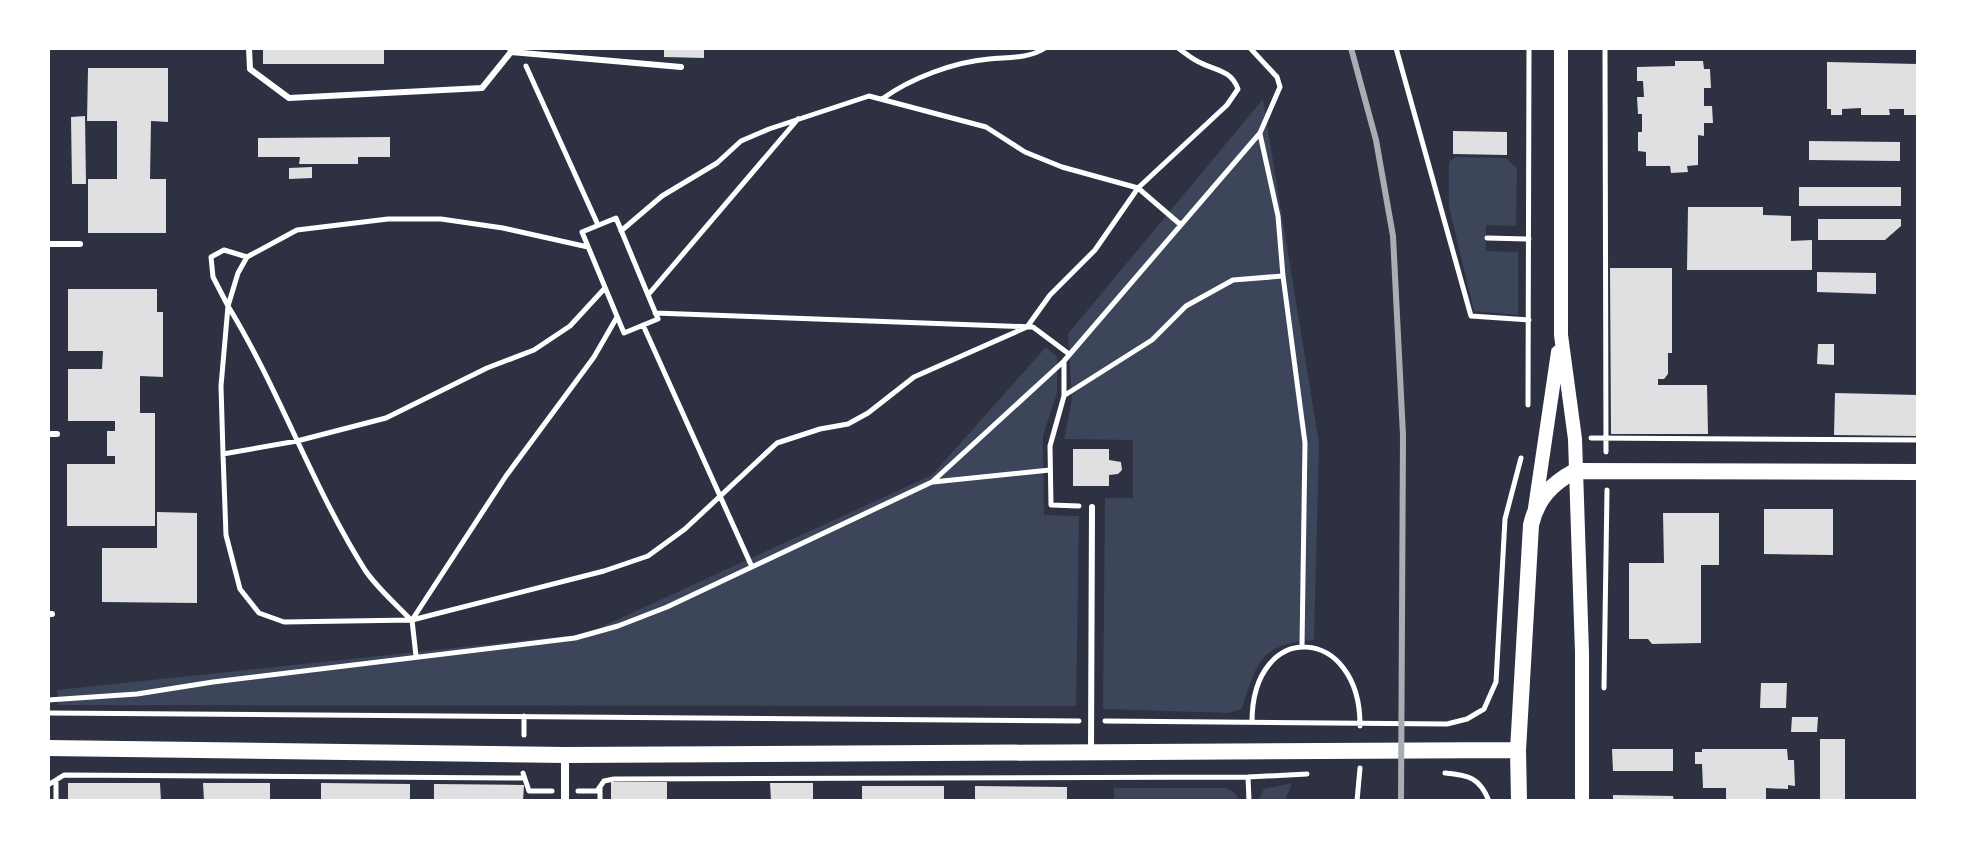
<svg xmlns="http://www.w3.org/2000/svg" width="1966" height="849" viewBox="0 0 1966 849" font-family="Barlow,sans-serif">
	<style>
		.green { fill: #3c4559 }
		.building { fill: #e0e0e3 }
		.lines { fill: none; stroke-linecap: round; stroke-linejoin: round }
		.path { stroke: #fff; stroke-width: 5 }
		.service { stroke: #fff; stroke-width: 6 }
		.minor { stroke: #fff; stroke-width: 8 }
		.tertiary { stroke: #fff; stroke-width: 14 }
		.secondary { stroke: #fff; stroke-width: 16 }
		.rail { stroke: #abadb3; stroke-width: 6 }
	</style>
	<rect width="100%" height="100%" fill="#2d3142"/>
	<path class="green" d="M1263,99L1319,443L1314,640C1259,644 1257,663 1242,709L1228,713L1103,709L1105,498H1133V440L1064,439L1072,399L1068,334Z
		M1455,157L1506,158L1517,168L1516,226L1486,225V251L1518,252V315L1474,311L1449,207V162Z
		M1046,347L1057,357V393L1043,436L1044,515L1079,516L1076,706L58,705L57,690L586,634L932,475Z
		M1292,783L1285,801H1258L1264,789Z
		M1114,788H1226L1234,792L1240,801H1114Z"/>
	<path class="building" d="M263,48H384V64H263Z
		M664,48H704V58L664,57Z
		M1675,61H1703L1704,69H1710L1711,88H1704V106H1712L1713,123H1704V136L1698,135V165L1687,166L1688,172L1671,173L1670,166H1646V152L1638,151V132H1642V114H1638L1637,97H1644L1643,81H1637V67L1675,66Z
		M1827,62L1918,64V115H1904V109H1889L1890,115H1861V108L1842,109V115H1831V109H1827Z
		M88,68H168V122L151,121L150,179H166V233H88V179H117V121H87Z
		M85,116L86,184H72L71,117Z
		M1453,131L1507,132V155L1453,154Z
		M390,137V157H358V164H299L300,157H258V138Z
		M1809,141L1900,142V161L1809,160Z
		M312,167V178L289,179V168Z
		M1799,187H1901V206H1799Z
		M1688,207H1763V215L1791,216V241L1812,240V270H1687Z
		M1818,219H1901V226L1885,240H1818Z
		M1610,268H1672V353H1668V374L1664,379H1658V385H1707L1708,434H1611Z
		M1817,272L1876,273V294L1817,292Z
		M68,289H157V312H163V377L140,376V413H155V526H67V464H115V456H107V431H115V421H68V369H102L103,351H68Z
		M1818,344H1834V365L1817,364Z
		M1835,393L1918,395V436L1834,435Z
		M1073,449H1109V460L1121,462L1122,470L1118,474L1109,475V486H1073Z
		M1764,509H1833V555L1764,554Z
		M157,512L197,513V603L102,602V548H157Z
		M1663,513H1719V565H1701V643L1652,644L1648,639H1629V563H1664Z
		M1761,683H1787L1786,708H1760Z
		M1792,717H1818L1817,732H1791Z
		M1820,739H1845V801H1820Z
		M1612,749H1673V771H1613Z
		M1702,749H1787L1788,760H1794L1795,786L1788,785V789L1766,788V801H1726V788H1703L1702,764H1695V752H1702Z
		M611,782H667V801H611Z
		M68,783H160L161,801H68Z
		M203,783H270V801H204Z
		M321,783L410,784V801H321Z
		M770,783H813V801H771Z
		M434,784L524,785L523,801H434Z
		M862,786H944V801H862Z
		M975,786L1067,787V801H975Z
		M1613,795L1673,796L1674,801H1613Z"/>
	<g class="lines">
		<path class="path" d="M1396,48L1471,316L1529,320
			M1605,48L1606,452
			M526,66L598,225
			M882,99C911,78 954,62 989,59C1008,57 1028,59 1045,48
			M1260,134L1278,216L1283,276L1305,443L1302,646
			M616,218L658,319L624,333L582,232Z
			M621,231L662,196L717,163L741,141L769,129L869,96L986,127L1025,152L1062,167L1138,188L1181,225
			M1487,238L1529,239
			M588,247L503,228L441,219H388L297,230L247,257L224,250L211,257L213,277L228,306L221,386L223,454L226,535L240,589L259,613L284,622L412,620L604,571L648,556L685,529L777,443L820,429L848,424L868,413L914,377L1027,327L1050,295L1095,250L1138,188L1227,105L1238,89C1231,70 1217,71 1201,63C1193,60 1185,53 1178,48
			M247,257L238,273L228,306C280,391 312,486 365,570C377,588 396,604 411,620
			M648,295L798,119
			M655,313L1033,327L1069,354
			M643,325L752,567
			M1065,395L1152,340L1186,306L1233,280L1283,276
			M1528,405L1529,48
			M1591,438L1918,440
			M223,454L297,441L386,418L487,368L534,350L570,326L605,288
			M933,482L1050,470
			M1079,506L1051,505L1050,446L1064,396V361L1260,133L1280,87L1277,77L1250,48
			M416,656L412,620L506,476L594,357L617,317
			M1604,688L1607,490
			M48,700L137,694L213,682L575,638L618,626L667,607L932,482L1064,361
			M48,713L1079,721
			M1105,721L1447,724L1467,719L1484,709L1496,682L1505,519L1521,458
			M1252,722C1252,618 1361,625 1360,726
			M524,735V716
			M523,773L529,791H552
			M1445,773C1469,775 1480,778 1489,801
			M1248,777L1249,801
			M48,785L64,775L523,778
			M578,791H597L604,781L614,779L1248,777L1307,774
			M56,801V782
			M600,801V788
			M1357,801L1360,768"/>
		<path class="service" d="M249,48L250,69L289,98L482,88L511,52L510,48
			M511,52L681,67
			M48,244H80
			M48,434H57
			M48,614H52
			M1091,749L1092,507"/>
		<path class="minor" d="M565,801V755"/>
		<path class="tertiary" d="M1561,48V335L1575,439L1582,653V801
			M1535,508L1558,352"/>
		<path class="secondary" d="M48,748L565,755L1518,750
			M1519,801L1518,750L1531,525C1537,499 1551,484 1575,471L1918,472"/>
		<path class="rail" d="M1351,48L1376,140L1393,236L1403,435L1401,801"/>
	</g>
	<rect width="1966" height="849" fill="none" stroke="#ffffff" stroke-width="100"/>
</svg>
